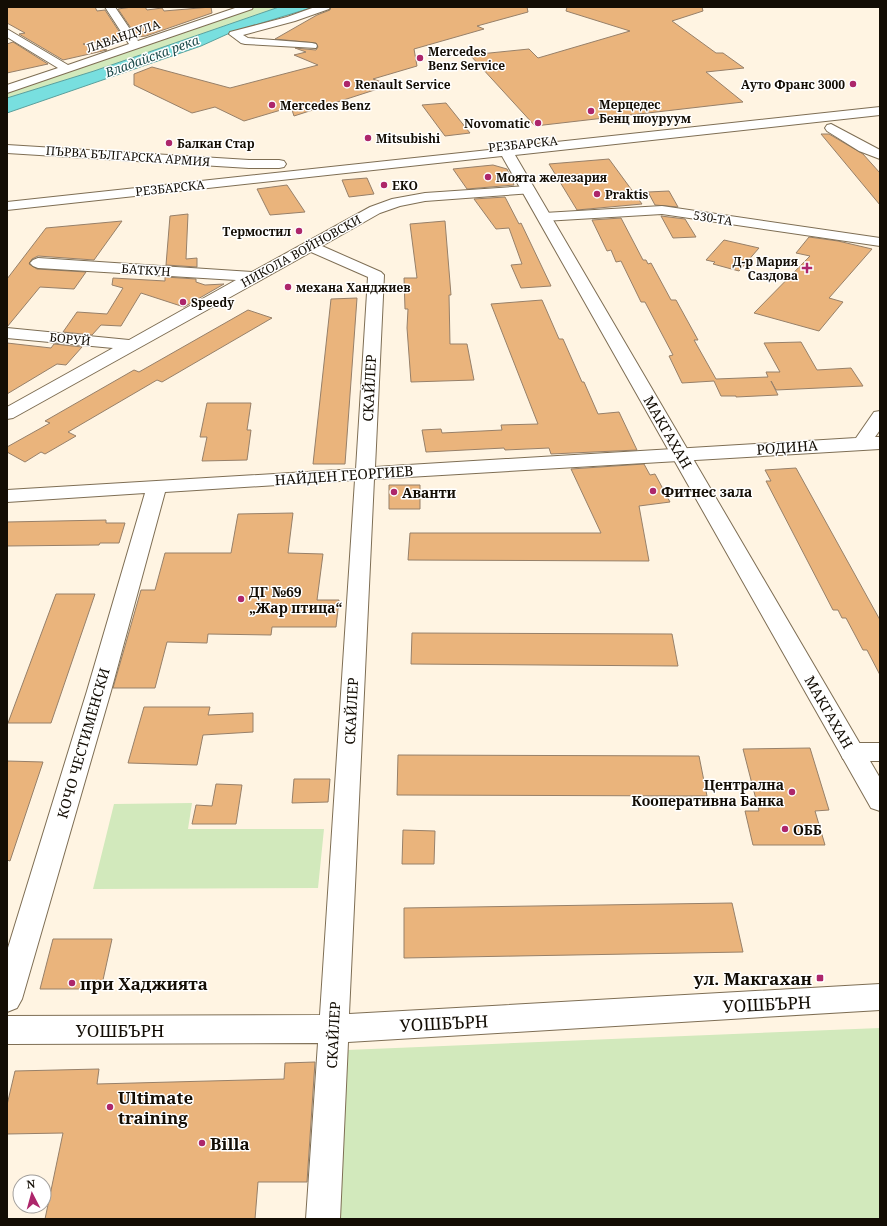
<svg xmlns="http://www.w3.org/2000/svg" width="887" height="1226" viewBox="0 0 887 1226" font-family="'Noto Serif',serif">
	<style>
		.green { fill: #d2e9bc }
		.water { fill: #78dfdf; stroke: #5aa09d }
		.building { fill: #eab47c; stroke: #978069 }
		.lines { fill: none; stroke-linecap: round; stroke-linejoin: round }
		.street-casing { stroke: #7e6e54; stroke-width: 2 }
		.secondary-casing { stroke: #7e6e54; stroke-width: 2 }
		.street { fill: #fff; fill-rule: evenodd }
		.secondary { fill: #fff; fill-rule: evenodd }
		.poi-dot { fill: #ad266b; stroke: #fff; stroke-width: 1.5 }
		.labels { text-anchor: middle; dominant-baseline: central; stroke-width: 3; stroke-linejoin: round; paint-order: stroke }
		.far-street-label { font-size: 12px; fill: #130d04; stroke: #fff }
		.far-poi-label { font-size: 12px; font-weight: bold; fill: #130d04; stroke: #fff; text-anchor: start }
		.far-water-label { font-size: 13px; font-style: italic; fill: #1b4a4a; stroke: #fff }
		.street-label { font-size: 14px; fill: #130d04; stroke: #fff }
		.poi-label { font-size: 14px; font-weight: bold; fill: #130d04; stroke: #fff; text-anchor: start }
		.near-poi-label { font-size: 17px; font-weight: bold; fill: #130d04; stroke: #fff; text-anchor: start }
		.near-street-label { font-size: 17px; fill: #130d04; stroke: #fff }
	</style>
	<rect width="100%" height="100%" fill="#fff4e2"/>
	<path class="green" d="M248,7H279L94,71L7,98V89Z
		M192,803L188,829H324L318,888L93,889L114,804Z
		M880,1028V1219H336L347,1050Z"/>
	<path class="water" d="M279,7H314L232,32L201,46L7,113V98L94,71Z"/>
	<path class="building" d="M7,7H95L97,11L105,10L124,39L83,44L107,50L63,60L19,34L25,33L7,23Z
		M132,7H145L147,10L162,8L164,11L211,7L212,13L146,36L137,37L118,9Z
		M331,7H527L528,12L477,26L484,29L414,49L417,66L373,79L390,85L294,116L291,107L244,121L215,107L192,113L134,85V74L152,67L230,88L318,65L294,55L306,52L295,48L316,50L318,47L316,43L275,39L317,15L330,10Z
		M567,7H702L703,11L672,21L716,53H723L744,68L706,72L743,102L535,126L470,55L529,49L538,58L630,31L566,11Z
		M13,42L48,64L7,73V44Z
		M446,103L470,133L445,136L422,105Z
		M821,134H829L863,154L880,173V205Z
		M609,159L642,204L577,210L549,164Z
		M493,165L507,169L514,185L467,189L453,169Z
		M367,178L374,194L349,197L342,180Z
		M287,185L305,212L270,215L257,189Z
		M669,191L678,207L655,205L648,192Z
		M505,197L519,224L521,223L551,286L521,288L511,265L522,264L509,228L496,229L474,199Z
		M188,214L186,259L197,258V267L166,265L170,216Z
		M661,216L685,219L696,237L673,238Z
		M621,218L643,260H646L648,264L651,263L671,300H676L698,340H694L716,379L768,377L766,372H780L764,343L801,342L817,370L851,368L863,386L776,390L771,381L778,395L736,397V396H721L714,381L682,383L669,356L673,355L645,302H641L621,261L616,262L611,250L607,251L592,220Z
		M122,221L94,260L38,256L32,259L29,264L37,269L86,272L74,289L40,287L7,327V279L46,228Z
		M445,221L451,295H449L450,344H467L474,380L411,382L407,328L408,309H405L404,278H417L410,224Z
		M809,237L838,241L872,249L829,298L843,302L819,331L754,313L810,256L796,253Z
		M724,240L759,248L739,271L713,264L715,262L706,260Z
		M165,277L196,279V282L205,285L224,284L184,307L141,293L121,326L101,325L92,335L63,332L77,312L107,314L123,288L112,285L113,278L165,281Z
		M357,298L345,464H313L331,299Z
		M542,300L559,339H563L582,382H584L598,414L619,412L637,450L551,454L549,448L505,450L504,448L426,452L422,430L441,429L442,433L502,430L501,425L538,424L491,304Z
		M248,310L272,318L162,382L157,380L68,432L76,436L45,454L41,452L25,462L7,452V447L50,423L45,421L134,370L139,372Z
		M7,343L51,348L54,344L82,347L66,365L57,364L7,394Z
		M207,403H251L247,430H251L247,460L202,461L207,437H200Z
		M644,464L650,475L655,474L670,502L639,506L649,561L408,560L410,533H601L571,469Z
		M796,468L880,620V675L867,650H863L846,618H842L838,610H833L766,481H771L765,470Z
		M389,485H420V509H389Z
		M293,513L288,553L323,554L317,600H339L336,627H272L271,635L208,634L207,643L167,642L155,688H113L141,590H155L165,553H231L238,514Z
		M106,520V523H125L119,543H100L99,545L7,546V522Z
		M56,594H95L51,723H8Z
		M412,633L672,634L678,666L411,664Z
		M144,707H210L208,715L253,713V732L203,735L197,765L128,763Z
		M810,748L829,810L815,811L825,845H753L745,811H759L743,749Z
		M398,755L699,756L707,796L397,795Z
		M7,761L43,762L10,861L7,860Z
		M294,779H330L328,802L292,803Z
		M216,784L242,785L236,824H192L196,805L212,806Z
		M403,830L435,831L434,864H402Z
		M732,903L743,952L404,958V908Z
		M53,939H112L101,989H40Z
		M315,1062L307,1182H258L255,1219H45L63,1133L7,1134V1105L15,1071L99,1069L97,1084L284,1079L285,1063Z"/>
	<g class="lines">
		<defs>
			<path id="street" d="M105,7H115L138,41L238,7H253L252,9L7,93V85L58,68L7,37V29L68,65L129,44Z
				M315,7H330L329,9L295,21L243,35L248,38L312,43L316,44L317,46L316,48L245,44L241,43L229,34L230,32L287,17Z
				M831,124L880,150V159L859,151L827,131L825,128L827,125Z
				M528,186L533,187L535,190L533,193L425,201L400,206L380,213L322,246L381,272L384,275L375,467L856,438L874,412L880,411V430L875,437H880V449L374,479L349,1014L880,984V1010L348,1042L340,1219H306L318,1043L7,1044V1016L320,1015L355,480L165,492L111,691L22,999L17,1008L7,1012V951L87,691L145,493L7,502V490L356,469L368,277L311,252L13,418L7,419V407L113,348L7,338V328L129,340L236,280L38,268L33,266L30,263L33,260L38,258L252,272L370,207L392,199L425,193Z
				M662,206L880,238V246L662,214L544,221L539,220L537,217L539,214L544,213Z
				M852,743H880V761H852L843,759L840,752L843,745Z"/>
			<path id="secondary" d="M880,107V115L515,155L880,778V811L871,808L502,156L7,210V202L498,149L497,146L498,143H508L510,147Z
				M7,145L249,160H279L284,161L286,164L284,167L279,168H249L7,153Z"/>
		</defs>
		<use href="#street" class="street-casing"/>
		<use href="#secondary" class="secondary-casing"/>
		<use href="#street" class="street"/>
		<use href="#secondary" class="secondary"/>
	</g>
	<g class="poi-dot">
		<circle cx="420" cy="58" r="4"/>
		<circle cx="347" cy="84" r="4"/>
		<circle cx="853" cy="84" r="4"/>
		<circle cx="272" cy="105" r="4"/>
		<circle cx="591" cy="111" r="4"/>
		<circle cx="538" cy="123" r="4"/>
		<circle cx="368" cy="138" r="4"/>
		<circle cx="169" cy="143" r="4"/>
		<circle cx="488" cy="177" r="4"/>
		<circle cx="384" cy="185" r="4"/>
		<circle cx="597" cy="194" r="4"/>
		<circle cx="299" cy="231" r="4"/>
		<path d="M805 262h4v4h4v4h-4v4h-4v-4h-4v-4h4z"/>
		<circle cx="288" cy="287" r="4"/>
		<circle cx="183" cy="302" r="4"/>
		<circle cx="653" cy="491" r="4"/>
		<circle cx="394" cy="492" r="4"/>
		<circle cx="241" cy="599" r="4"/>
		<circle cx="792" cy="792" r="4"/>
		<circle cx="785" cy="829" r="4"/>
		<rect x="816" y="974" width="8" height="8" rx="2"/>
		<circle cx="72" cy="983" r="4"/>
		<circle cx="110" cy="1107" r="4"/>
		<circle cx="202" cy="1143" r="4"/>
	</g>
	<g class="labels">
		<g class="far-street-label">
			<text transform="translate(123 36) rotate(-19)">ЛАВАНДУЛА</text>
			<text transform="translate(523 144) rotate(-6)">РЕЗБАРСКА</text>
			<text transform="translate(128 156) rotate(4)">ПЪРВА БЪЛГАРСКА АРМИЯ</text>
			<text transform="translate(170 188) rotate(-6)">РЕЗБАРСКА</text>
			<text transform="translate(713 218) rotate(9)">530-ТА</text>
			<text transform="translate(301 251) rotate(-29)">НИКОЛА ВОЙНОВСКИ</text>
			<text transform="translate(146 270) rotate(4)">БАТКУН</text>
			<text transform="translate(70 339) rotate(6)">БОРУЙ</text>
		</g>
		<g class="far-poi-label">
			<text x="428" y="51">Mercedes<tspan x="428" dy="14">Benz Service</tspan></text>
			<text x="355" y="84">Renault Service</text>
			<text x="845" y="84" text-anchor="end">Ауто Франс 3000</text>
			<text x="599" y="104">Мерцедес<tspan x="599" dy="14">Бенц шоуруум</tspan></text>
			<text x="280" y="105">Mercedes Benz</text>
			<text x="530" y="123" text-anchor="end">Novomatic</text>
			<text x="376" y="138">Mitsubishi</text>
			<text x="177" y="143">Балкан Стар</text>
			<text x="496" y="177">Моята железария</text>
			<text x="392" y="185">EKO</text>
			<text x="605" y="194">Praktis</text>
			<text x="291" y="231" text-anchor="end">Термостил</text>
			<text x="798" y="261" text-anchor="end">Д-р Мария<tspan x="798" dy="14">Саздова</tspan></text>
			<text x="296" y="287">механа Ханджиев</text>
			<text x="191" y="302">Speedy</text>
		</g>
		<g class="far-water-label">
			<text transform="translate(152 56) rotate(-20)">Владайска река</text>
		</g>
		<g class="street-label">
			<text transform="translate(369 388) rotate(-87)">СКАЙЛЕР</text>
			<text transform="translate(668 432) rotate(60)">МАКГАХАН</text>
			<text transform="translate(787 447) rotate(-4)">РОДИНА</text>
			<text transform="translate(344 475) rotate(-4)">НАЙДЕН ГЕОРГИЕВ</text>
			<text transform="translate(351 711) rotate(-87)">СКАЙЛЕР</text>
			<text transform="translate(829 712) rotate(60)">МАКГАХАН</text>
			<text transform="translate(83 743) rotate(-74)">КОЧО ЧЕСТИМЕНСКИ</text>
			<text transform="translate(333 1035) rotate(-87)">СКАЙЛЕР</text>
		</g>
		<g class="poi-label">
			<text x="661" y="491">Фитнес зала</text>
			<text x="402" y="492">Аванти</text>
			<text x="249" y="591">ДГ №69<tspan x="249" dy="16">„Жар птица“</tspan></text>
			<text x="784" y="784" text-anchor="end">Централна<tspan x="784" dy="16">Кооперативна Банка</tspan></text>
			<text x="793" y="829">ОББ</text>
		</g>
		<g class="near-poi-label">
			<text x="812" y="978" text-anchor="end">ул. Макгахан</text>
			<text x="80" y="983">при Хаджията</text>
			<text x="118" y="1097">Ultimate<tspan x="118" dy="20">training</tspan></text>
			<text x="210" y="1143">Billa</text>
		</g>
		<g class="near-street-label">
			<text transform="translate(767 1004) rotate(-3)">УОШБЪРН</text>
			<text transform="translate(444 1023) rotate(-3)">УОШБЪРН</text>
			<text x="120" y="1030">УОШБЪРН</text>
		</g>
	</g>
	<rect width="887" height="1226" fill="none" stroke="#130d04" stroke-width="16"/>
	<g transform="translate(32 1194) rotate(354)"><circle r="19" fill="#ffffff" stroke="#a19e9b"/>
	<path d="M0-3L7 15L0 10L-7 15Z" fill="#ad266b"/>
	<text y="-6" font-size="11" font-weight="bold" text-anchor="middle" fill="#130d04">N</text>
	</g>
</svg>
